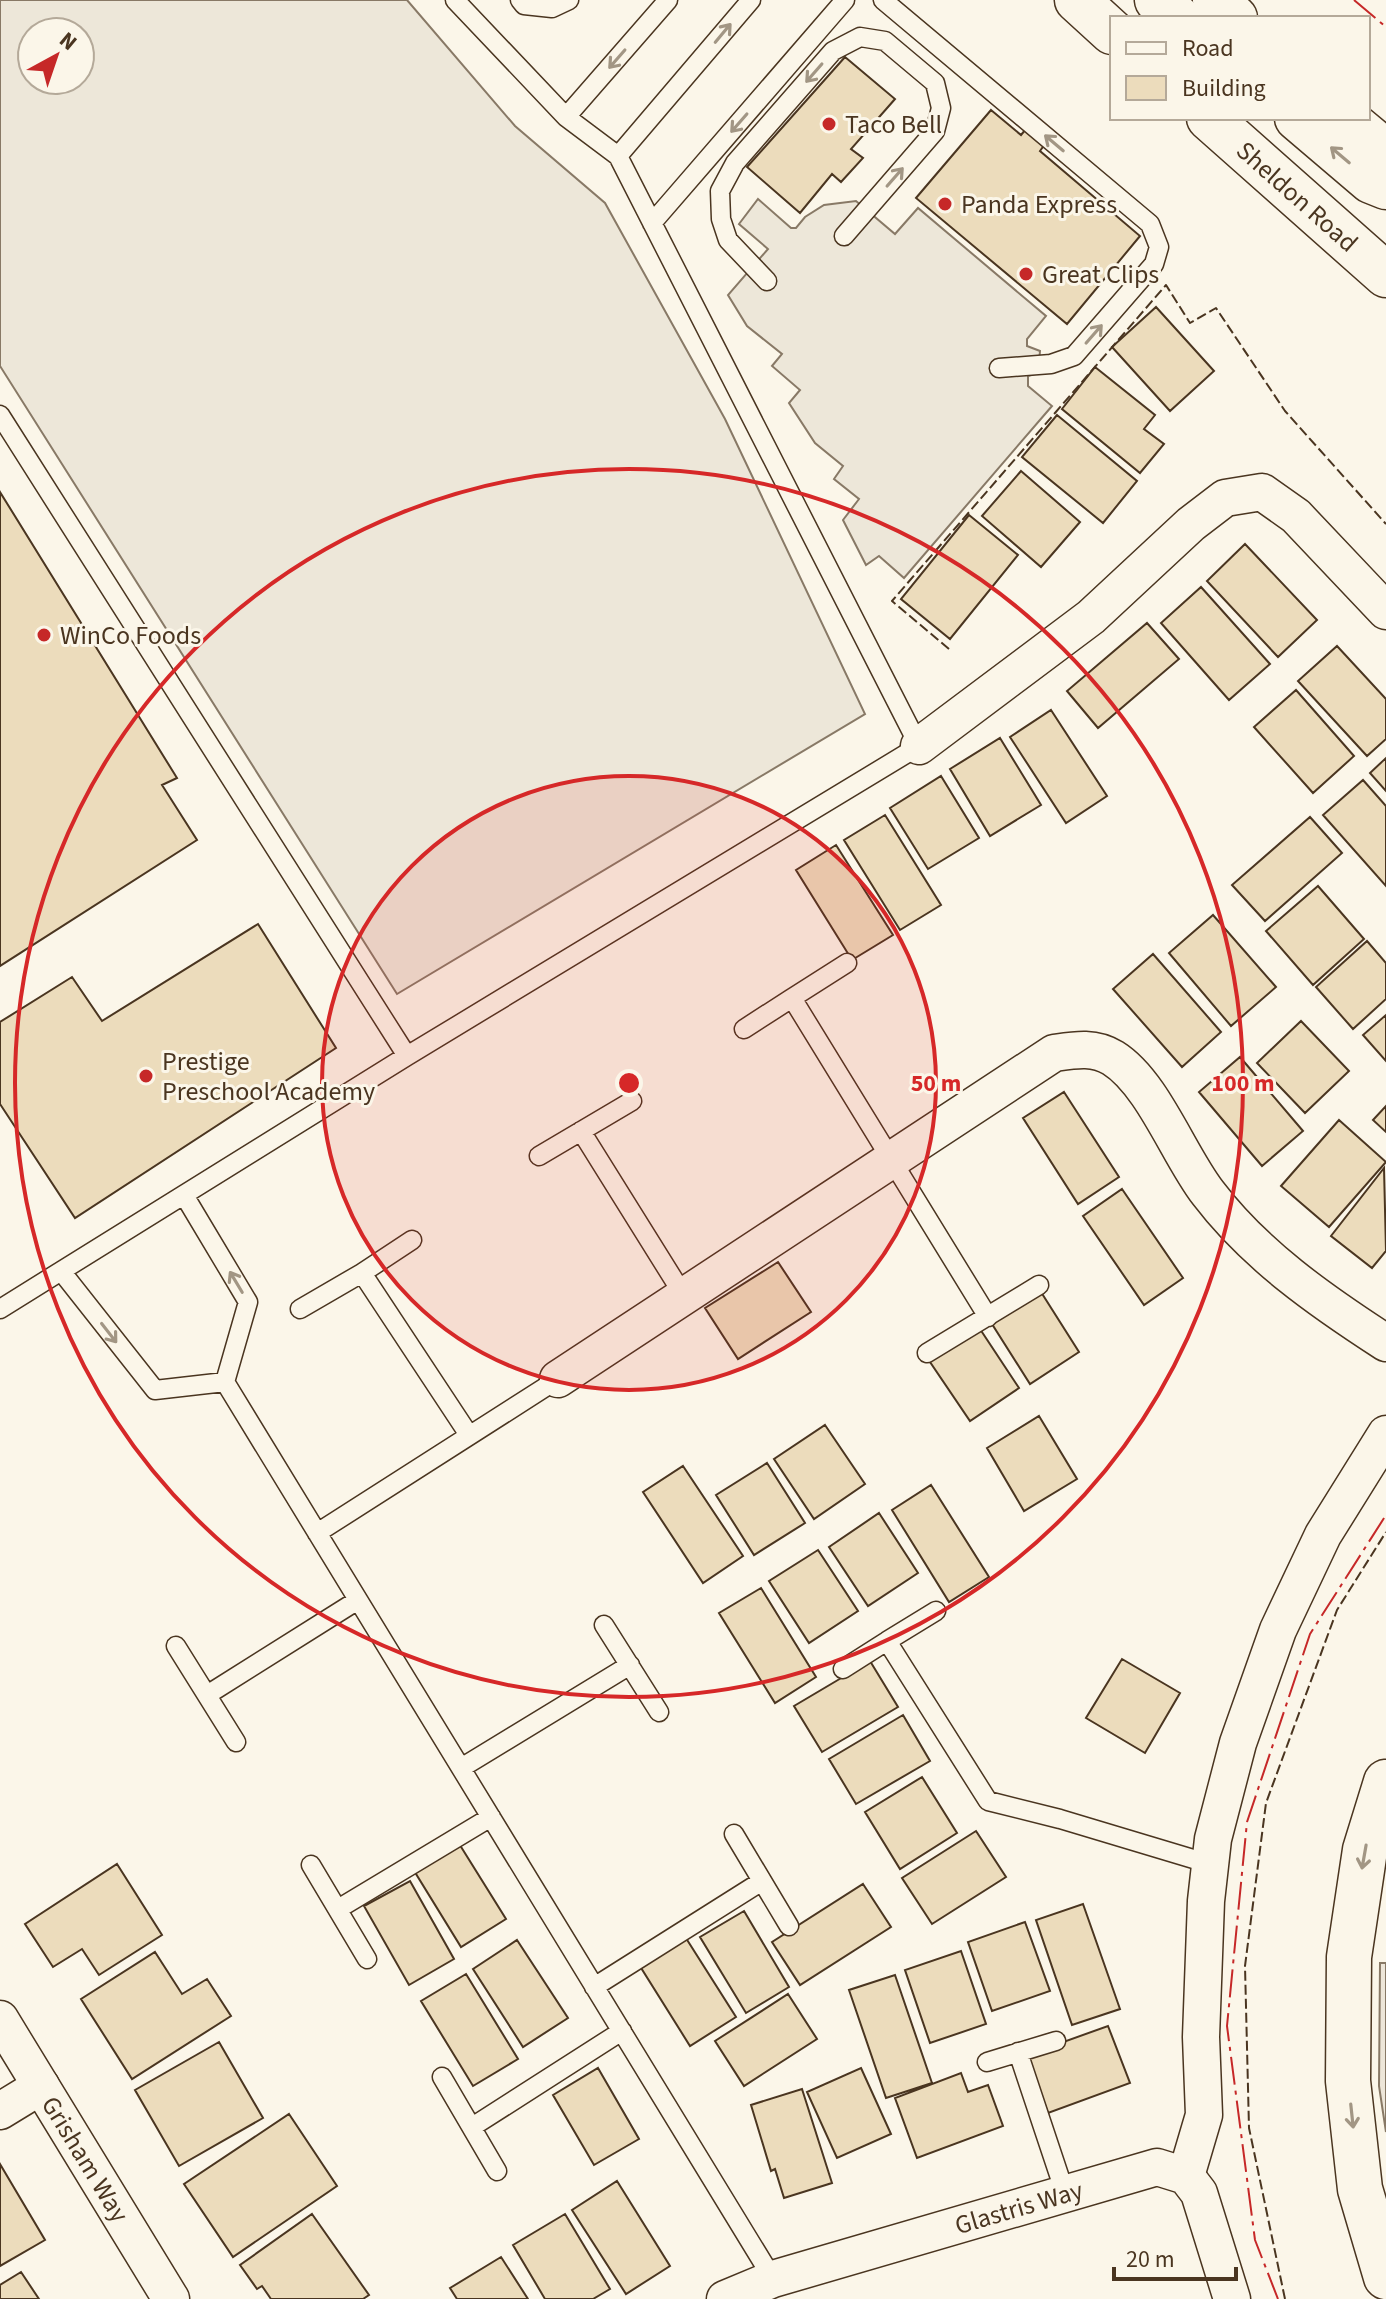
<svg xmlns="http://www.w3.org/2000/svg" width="1386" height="2299" viewBox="0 0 1386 2299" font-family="'Source Sans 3',sans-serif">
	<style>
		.green { fill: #ede6d9; stroke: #887966; stroke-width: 2 }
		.parking { fill: #ede7d9; stroke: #887966; stroke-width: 2; fill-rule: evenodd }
		.building { fill: #ecdcbc; stroke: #4a3520; stroke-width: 2 }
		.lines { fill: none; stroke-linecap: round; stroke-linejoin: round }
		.service-casing { stroke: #4a3520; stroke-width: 21 }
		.minor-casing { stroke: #4a3520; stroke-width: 39 }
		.secondary-casing { stroke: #4a3520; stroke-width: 47 }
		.motorway-casing { stroke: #4a3520; stroke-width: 47 }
		.service { stroke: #fbf6e9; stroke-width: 18 }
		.minor { stroke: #fbf6e9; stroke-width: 36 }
		.secondary { stroke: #fbf6e9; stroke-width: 44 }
		.motorway { stroke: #fbf6e9; stroke-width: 44 }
		.fence { stroke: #4a3520; stroke-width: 2; stroke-dasharray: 10 4; stroke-linecap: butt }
		.power { stroke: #c62828; stroke-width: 2; stroke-dasharray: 28 6 4 6; stroke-linecap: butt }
		.oneway { stroke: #a29684 }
		.ring { fill: none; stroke: #d62828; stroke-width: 4 }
		.poi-dot { fill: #c62828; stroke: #fbf6e9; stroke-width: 3 }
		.labels { text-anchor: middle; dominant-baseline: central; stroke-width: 6; stroke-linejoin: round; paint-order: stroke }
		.poi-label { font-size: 26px; fill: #4a3520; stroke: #fbf6e9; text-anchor: start }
		.street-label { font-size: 26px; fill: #4a3520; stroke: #fbf6e9 }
		.centre { fill: #d62828; stroke: #fbf6e9; stroke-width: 4 }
		.ring-label { font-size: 24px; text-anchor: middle; font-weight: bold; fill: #d62828; stroke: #fbf6e9; stroke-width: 6; stroke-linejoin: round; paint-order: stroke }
	</style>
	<rect width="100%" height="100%" fill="#fbf6e9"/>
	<path class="green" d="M1380,1963H1386V2132L1379,2086Z"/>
	<path class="parking" d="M0,0H407L515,126L605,203L725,419L865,714L397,994L0,366ZM32,32H80V80H32Z
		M758,199L791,228H796L805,217L824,205L856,201L895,234L918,208L1046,316L1027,339V346L1040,351L1038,373L1028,376V386L1052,406L904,578L879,556L866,565L843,520L859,499L834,479L843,466L815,443L789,403L800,390L772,366L782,354L747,326L728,295L768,249L739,224Z"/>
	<path class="building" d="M845,57L895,99L851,149L863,158L841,182L832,174L800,213L747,167Z
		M991,110L1021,135L1026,129L1045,144L1040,151L1140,236L1067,324L916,198Z
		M1156,307L1214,371L1170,411L1112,347Z
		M1095,367L1155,415L1144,429L1164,444L1140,473L1062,409Z
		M1057,415L1137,481L1103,523L1022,457Z
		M1021,471L1080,522L1041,567L982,516Z
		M0,492L177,778L162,785L197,840L0,966Z
		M969,515L1018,555L950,639L901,599Z
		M1245,544L1317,620L1278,657L1207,581Z
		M1201,587L1270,664L1229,700L1161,623Z
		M1147,623L1179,659L1098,728L1067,691Z
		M1337,646L1386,699V739L1367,756L1298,681Z
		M1296,690L1354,756L1313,793L1254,727Z
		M1051,710L1107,796L1066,823L1010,737Z
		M1000,738L1041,805L990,836L950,769Z
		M1386,758V791L1370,773Z
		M941,776L979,838L928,869L890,808Z
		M1363,780L1386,806V886L1323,815Z
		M885,815L941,905L900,930L844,840Z
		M1310,817L1342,853L1265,921L1232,885Z
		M836,845L893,935L852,960L796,870Z
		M1318,886L1364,939L1313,985L1266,931Z
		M1213,915L1276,987L1231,1026L1169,953Z
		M258,924L336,1048L75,1218L0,1104V1022L72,977L102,1021Z
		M1367,941L1386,963V999L1353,1029L1316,987Z
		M1153,954L1221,1032L1182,1067L1113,989Z
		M1386,1015V1061L1363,1035Z
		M1301,1021L1349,1071L1305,1113L1257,1063Z
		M1240,1057L1303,1131L1262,1166L1199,1092Z
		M1064,1092L1119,1177L1078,1204L1023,1118Z
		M1386,1106V1132L1373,1120Z
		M1339,1120L1386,1162L1329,1227L1281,1186Z
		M1384,1168L1386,1251L1372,1268L1331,1236Z
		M1122,1189L1183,1278L1144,1305L1083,1216Z
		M778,1262L811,1312L738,1359L705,1308Z
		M1041,1292L1079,1352L1030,1384L992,1324Z
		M978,1326L1019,1388L970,1421L928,1359Z
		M1039,1416L1077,1479L1024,1511L987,1448Z
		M825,1425L865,1484L814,1519L774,1459Z
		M767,1463L805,1523L754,1555L716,1495Z
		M683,1466L743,1556L703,1583L643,1492Z
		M931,1485L989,1577L949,1602L892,1510Z
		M879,1513L918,1573L868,1606L829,1547Z
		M818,1550L858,1611L809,1643L769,1581Z
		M761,1588L816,1677L775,1703L719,1613Z
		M1122,1659L1180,1693L1145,1753L1086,1718Z
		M870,1661L898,1707L822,1752L794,1706Z
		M903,1715L930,1761L856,1804L829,1759Z
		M922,1777L957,1833L900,1869L865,1812Z
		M976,1831L1006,1877L932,1924L902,1878Z
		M458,1842L506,1919L461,1947L413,1869Z
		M117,1864L162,1935L99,1975L82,1949L53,1967L25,1924Z
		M410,1881L454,1959L409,1985L364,1906Z
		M863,1884L891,1927L800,1985L772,1942Z
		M1083,1904L1120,2009L1072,2025L1036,1920Z
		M744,1911L789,1987L746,2013L700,1937Z
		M1025,1922L1050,1991L992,2011L968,1942Z
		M684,1935L736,2017L690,2046L638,1963Z
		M517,1940L568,2018L523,2047L473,1969Z
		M961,1951L986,2024L930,2043L905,1970Z
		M155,1952L182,1994L207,1979L231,2016L132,2079L81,1999Z
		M466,1974L518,2059L473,2086L421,2001Z
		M895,1975L932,2083L886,2098L849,1990Z
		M788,1994L817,2039L744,2086L715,2041Z
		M1108,2026L1130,2083L1048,2113L1027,2055Z
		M219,2042L263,2118L179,2166L135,2090Z
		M598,2068L639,2139L594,2165L553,2095Z
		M861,2068L891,2134L837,2158L807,2092Z
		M961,2073L968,2092L988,2085L1003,2126L917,2158L895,2098Z
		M802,2089L832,2183L784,2198L775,2169L771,2171L751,2105Z
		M289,2114L337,2186L233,2257L184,2184Z
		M0,2164L45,2240L0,2266Z
		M617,2181L670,2266L626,2294L572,2210Z
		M312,2214L369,2295L363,2299H271L262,2286L257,2289L240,2265Z
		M565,2214L610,2289L593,2299H545L513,2245Z
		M501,2257L528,2299H457L450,2288Z
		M21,2272L39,2299H0V2285Z"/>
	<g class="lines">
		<defs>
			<path id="service" d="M520,0L524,5L552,8L569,0
				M883,0L1150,224L1159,247L1154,264L1074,356L1051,364L999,368
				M566,117L668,0
				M618,156L751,0
				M652,223L845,0
				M767,281L728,240L721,219L720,191L735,163L833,51L860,37L885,41L935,83L941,108L935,131L844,236
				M0,415L407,1056
				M792,998L847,963
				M744,1029L792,998L988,1317
				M581,1131L684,1296
				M539,1156L632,1101
				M184,1195L248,1302L225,1382L773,2279
				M412,1240L362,1273L469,1435
				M61,1271L155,1390L225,1382
				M0,1309L407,1056L919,746L618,156L566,117L455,0
				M300,1309L362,1273
				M927,1353L1039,1285
				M317,1533L558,1379
				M936,1611L887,1641L988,1801L1060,1819L1210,1864
				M604,1625L659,1712
				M176,1646L236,1742
				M843,1669L887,1641
				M207,1695L358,1600
				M461,1768L630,1665
				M734,1834L789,1926
				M311,1865L367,1959
				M338,1909L491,1817
				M594,1987L762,1881
				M1018,2052L1065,2193
				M987,2062L1056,2041
				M442,2077L497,2171
				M472,2127L622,2031"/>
			<g id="minor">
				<path d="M919,746L1091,617L1191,524L1225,498L1262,492L1296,516L1386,611"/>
				<path d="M558,1379L1054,1053C1074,1050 1094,1046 1113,1058C1153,1083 1179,1156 1208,1193C1255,1255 1321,1301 1386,1343"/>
				<path id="s1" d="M0,2019L171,2299"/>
				<path d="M0,2111L41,2086"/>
				<path d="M1186,2176L1204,2115L1201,2037L1206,1901L1213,1839L1238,1743L1278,1630L1323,1535L1386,1434"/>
				<path id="s2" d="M725,2299L773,2279L1157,2167L1186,2176L1199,2193L1232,2299"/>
			</g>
			<g id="secondary">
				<path d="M1077,0L1112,32"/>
				<path d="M1157,0L1178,18"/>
				<path d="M1215,0L1235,18"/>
				<path id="s3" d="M1209,118L1386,275"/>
				<path d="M1297,118L1371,181L1386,187"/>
				<path d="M1345,118L1386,152"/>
			</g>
			<path id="motorway" d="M1386,1782L1365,1850L1349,1957L1348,2081L1360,2189L1386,2277"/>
		</defs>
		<use href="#service" class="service-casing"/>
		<use href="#minor" class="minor-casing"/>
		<use href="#secondary" class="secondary-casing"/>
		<use href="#motorway" class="motorway-casing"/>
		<use href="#service" class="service"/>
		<use href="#minor" class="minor"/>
		<use href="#secondary" class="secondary"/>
		<use href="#motorway" class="motorway"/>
		<path class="fence" d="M949,649L892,601L1166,285L1190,323L1216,308L1285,411L1386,524
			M1285,2299L1249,2128L1245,1966L1266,1803L1337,1610L1386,1532"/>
		<path class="power" d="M1354,0L1386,27
			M1278,2299L1255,2240L1227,2026L1247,1822L1310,1634L1386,1515"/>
	</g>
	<defs><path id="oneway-shaft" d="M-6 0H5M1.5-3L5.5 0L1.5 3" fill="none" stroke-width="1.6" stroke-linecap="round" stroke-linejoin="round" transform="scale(2)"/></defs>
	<g class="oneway">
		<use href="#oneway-shaft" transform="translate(723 33) rotate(-50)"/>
		<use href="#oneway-shaft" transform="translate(617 59) rotate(131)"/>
		<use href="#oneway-shaft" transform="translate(814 73) rotate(131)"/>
		<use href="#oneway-shaft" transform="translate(739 123) rotate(131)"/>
		<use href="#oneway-shaft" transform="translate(1054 143) rotate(-140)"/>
		<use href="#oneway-shaft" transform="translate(1340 155) rotate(-140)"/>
		<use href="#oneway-shaft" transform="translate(895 177) rotate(-49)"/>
		<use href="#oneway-shaft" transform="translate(1094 334) rotate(-49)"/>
		<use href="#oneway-shaft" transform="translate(236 1282) rotate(-121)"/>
		<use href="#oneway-shaft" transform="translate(109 1333) rotate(52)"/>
		<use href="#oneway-shaft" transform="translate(1364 1857) rotate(100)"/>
		<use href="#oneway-shaft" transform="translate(1352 2116) rotate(84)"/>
	</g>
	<circle cx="629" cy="1083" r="307" fill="#d62828" fill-opacity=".12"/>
	<g class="ring">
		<circle cx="629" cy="1083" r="307"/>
		<circle cx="629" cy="1083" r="614"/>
	</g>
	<g class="poi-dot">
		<circle cx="829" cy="124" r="8"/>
		<circle cx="945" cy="204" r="8"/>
		<circle cx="1026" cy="274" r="8"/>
		<circle cx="44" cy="635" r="8"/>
		<circle cx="146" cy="1076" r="8"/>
	</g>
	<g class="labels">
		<g class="poi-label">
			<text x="845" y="124">Taco Bell</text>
			<text x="961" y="204">Panda Express</text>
			<text x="1042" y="274">Great Clips</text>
			<text x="60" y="635">WinCo Foods</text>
			<text x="162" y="1061">Prestige<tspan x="162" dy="30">Preschool Academy</tspan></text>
		</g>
		<g class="street-label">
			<text stroke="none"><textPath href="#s3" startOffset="118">Sheldon Road</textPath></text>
			<text stroke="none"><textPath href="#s1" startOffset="164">Grisham Way</textPath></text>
			<text stroke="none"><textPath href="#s2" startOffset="308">Glastris Way</textPath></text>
		</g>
	</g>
	<circle cx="629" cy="1083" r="12" class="centre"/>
	<g class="ring-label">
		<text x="936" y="1091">50 m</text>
		<text x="1243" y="1091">100 m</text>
	</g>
	<rect x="1110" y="16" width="260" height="104" fill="#fbf6e9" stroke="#b4a999" stroke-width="2"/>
	<rect x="1126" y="42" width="40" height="12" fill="#fbf6e9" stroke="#b4a999" stroke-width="2"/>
	<text x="1182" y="56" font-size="24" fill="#4a3520">Road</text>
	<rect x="1126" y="76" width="40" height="24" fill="#ecdcbc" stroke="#b4a999" stroke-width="2"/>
	<text x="1182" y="96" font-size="24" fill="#4a3520">Building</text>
	<g transform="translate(56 56) rotate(40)"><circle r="38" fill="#fbf6e9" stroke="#b4a999" stroke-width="2"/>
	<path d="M0-6L14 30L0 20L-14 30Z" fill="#c62828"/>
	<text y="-12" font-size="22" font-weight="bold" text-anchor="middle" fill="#4a3520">N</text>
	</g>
	<path d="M1114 2267v12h122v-12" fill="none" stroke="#4a3520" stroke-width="4"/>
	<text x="1126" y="2267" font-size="24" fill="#4a3520" stroke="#fbf6e9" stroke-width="6" paint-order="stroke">20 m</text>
</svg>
